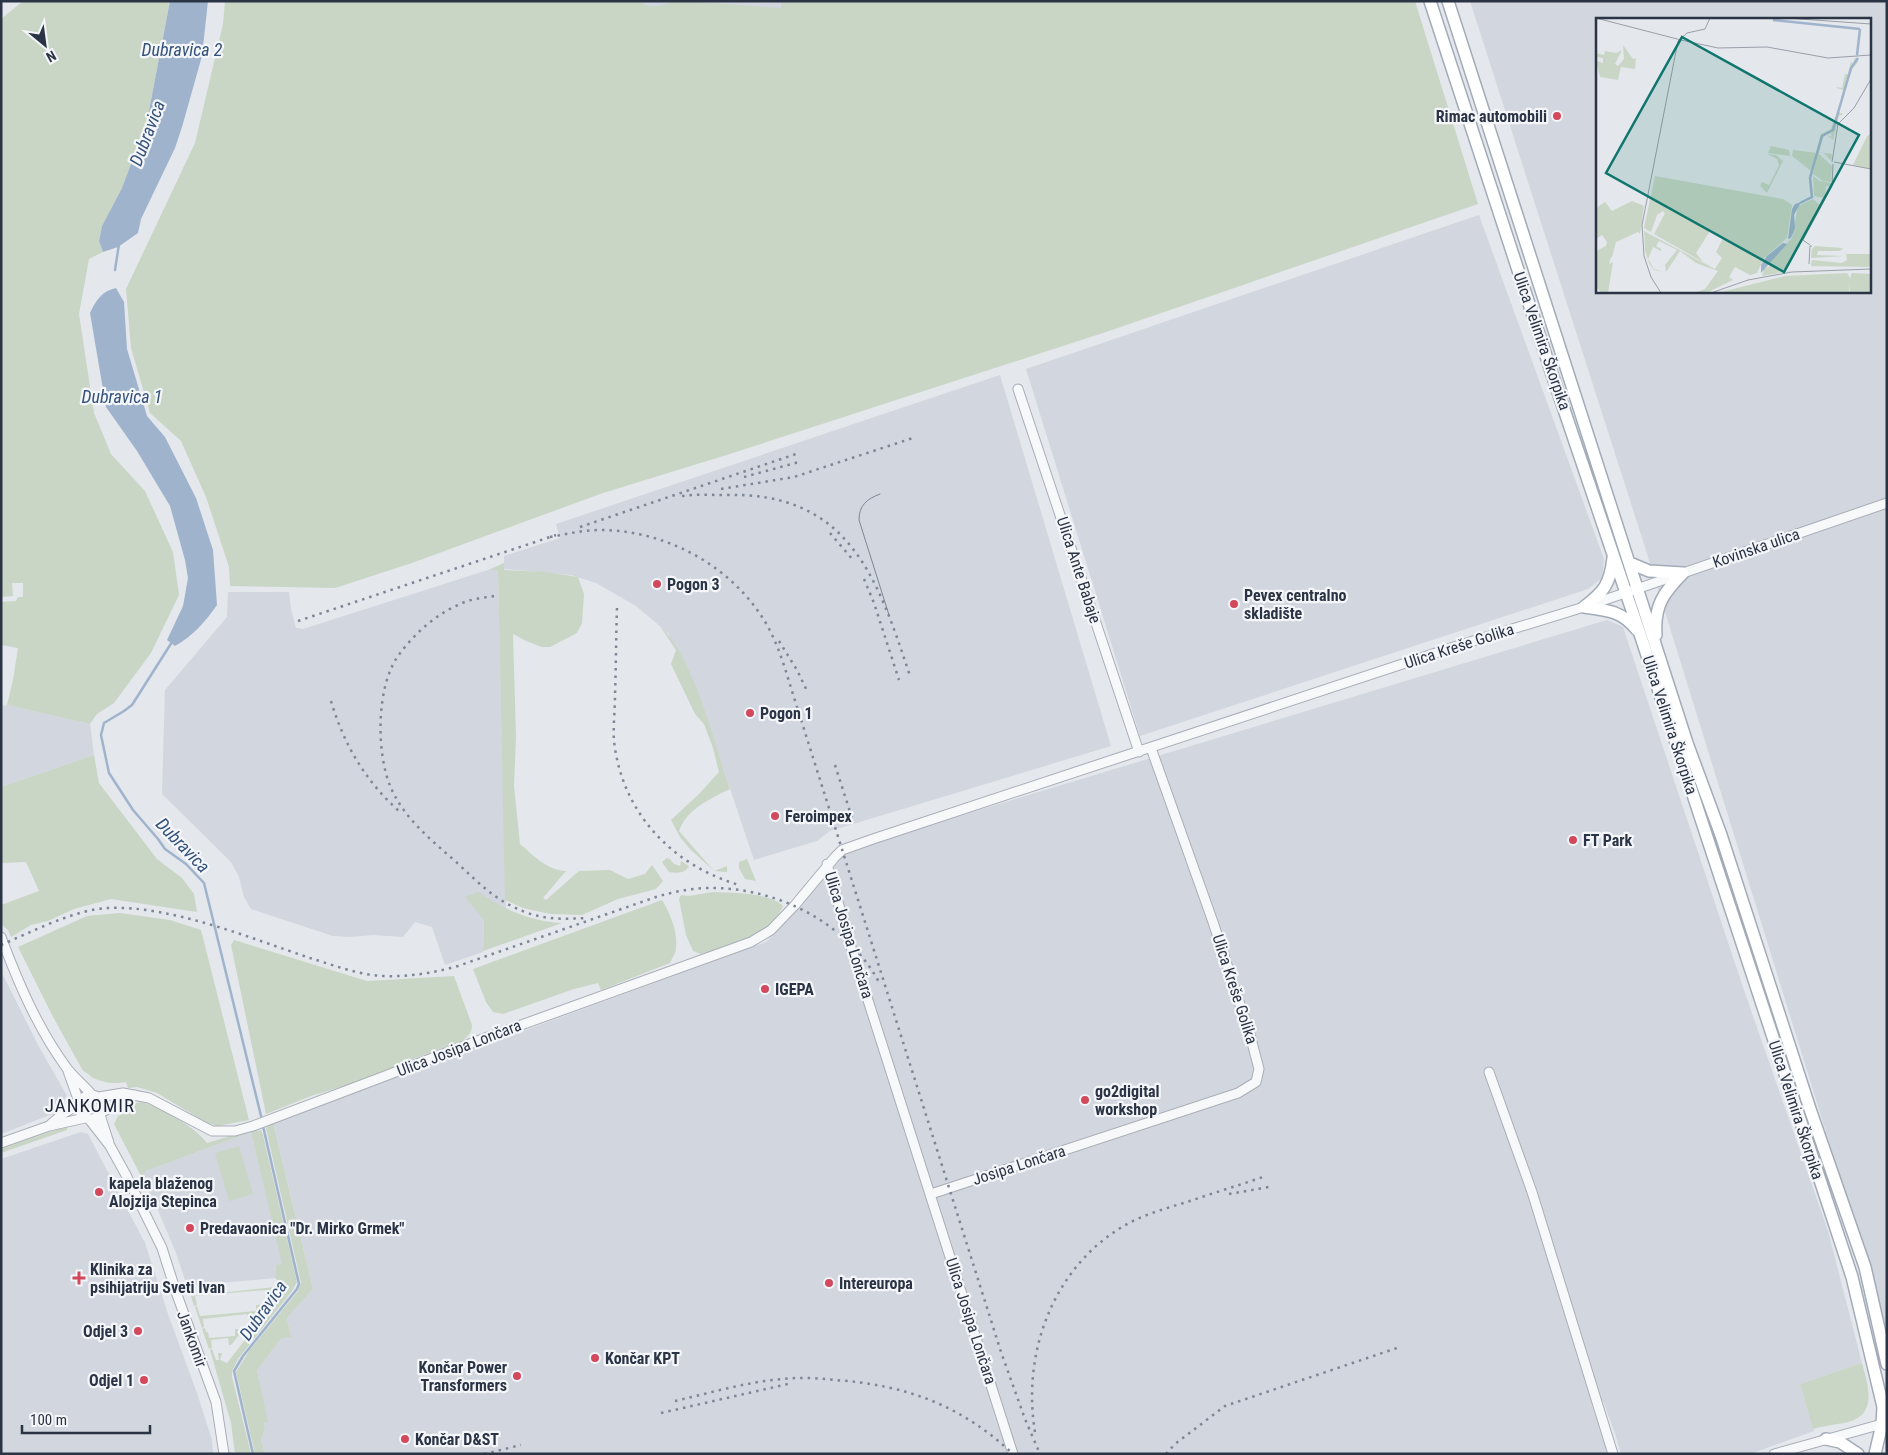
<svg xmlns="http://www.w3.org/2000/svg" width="1888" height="1455" viewBox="0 0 1888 1455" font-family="'Roboto Condensed',sans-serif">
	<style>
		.built { fill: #d2d6de; fill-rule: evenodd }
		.green { fill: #c9d6c5 }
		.water { fill: #9fb4cc }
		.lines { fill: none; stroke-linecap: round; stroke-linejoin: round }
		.stream { stroke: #9fb4cc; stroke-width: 2.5 }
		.minor-casing { stroke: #a9aeb7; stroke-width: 11 }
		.major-casing { stroke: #a3abb8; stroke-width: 14 }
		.minor { stroke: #f7f8fa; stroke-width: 9 }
		.major { stroke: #fff; stroke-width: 11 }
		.tram { stroke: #7d8696; stroke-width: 1 }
		.rail { stroke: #7d8696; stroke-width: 2.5; stroke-dasharray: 2.5 5; stroke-linecap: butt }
		.poi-dot { fill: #d1495b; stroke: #f4f6f9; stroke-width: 2 }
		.labels { text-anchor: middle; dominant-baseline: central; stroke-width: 4.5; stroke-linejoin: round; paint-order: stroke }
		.poi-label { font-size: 16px; font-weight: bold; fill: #2b3445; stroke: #f4f6f9; text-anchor: start }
		.street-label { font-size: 16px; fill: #2b3445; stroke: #f4f6f9 }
		.water-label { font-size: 18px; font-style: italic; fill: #34527a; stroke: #f4f6f9 }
		.quarter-label { font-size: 19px; letter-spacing: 1px; fill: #1d2536; stroke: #f4f6f9 }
		.inset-river { fill: none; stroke: #9fb4cc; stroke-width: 2.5 }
		.inset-road { fill: none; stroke: #9a9fa9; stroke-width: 1 }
		.view { fill: #0f766e; fill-opacity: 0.15; stroke: #0f766e; stroke-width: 2.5 }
		.inset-edge { fill: none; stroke: #2b3445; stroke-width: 2.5 }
	</style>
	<rect width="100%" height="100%" fill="#e4e7ec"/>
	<path class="built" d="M629,1H781V8L673,6L629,8Z
		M1470,1H1887V1329L1644,544ZM1597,19H1869V291H1597Z
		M1479,215L1604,559L1602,578L1588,589L1140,736L1026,369Z
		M1000,375L1111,746L830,831L817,841L754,860L702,705L668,633L636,606L596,583L571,575L504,569V556L560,538L556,524Z
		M488,570H498L506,910L484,913L483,952L445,965L432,927L415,922L403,937L373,935L350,937L333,936L251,909L244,897L239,877L231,862L162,794L165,690L227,617L228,592H289L291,609L296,628L303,629Z
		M1607,620L1623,627L1746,996L1828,1231L1862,1363L1800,1384L1814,1431L1750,1454H1621L1615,1433L1603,1401L1592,1405L1608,1454H265L261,1440L265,1429L264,1423L267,1422L257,1370L281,1339L291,1337L287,1318L313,1289L274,1125L275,1122L766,942L797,910L847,850Z
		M7,705L90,724L94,755L1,787V706Z
		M1,971L38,1045L67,1096L55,1113L1,1134Z
		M81,1132L88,1134L145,1243L168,1314L197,1393L212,1440L213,1454H1V1159Z
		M251,1132L283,1265H276L275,1278L187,1286L176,1253L155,1203L142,1178V1173L146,1171Z"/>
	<path class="green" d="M23,1H170L147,121L122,188L102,226L99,241L103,252L89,259L79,314L94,413L111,454L145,491L173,552L179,595L151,653L114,703L97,714L90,724L7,705L13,680L18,648L1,645V602L16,601L18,597H23V583H12L13,596L1,597V19Z
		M225,1H639C656,13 664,1 681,1L781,8V1H1415L1478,204L1109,331L733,453L603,493L412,563L335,588L230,586L229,567L206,497L181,441L150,413L131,348L126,289L195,143L223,24Z
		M504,563V570L546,572L578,577L584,594L582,623L577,633L550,647H542L526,641L513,634L516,737L514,786L520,844C534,856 547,870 566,871L543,898L546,900L579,871L610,870L628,879L645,874L652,865L663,881L656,889L618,899L582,915L550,914L523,908L505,900L498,570H488Z
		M660,626C693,655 715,746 730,789C711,798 686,810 679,831L714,871L727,866V872L714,871L690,849L680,837L671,820L699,794L719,772L713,748L704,724L695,714L671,664L676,650Z
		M94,755L99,783L157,859L182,878L194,894L197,912L111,899L74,909L48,921L31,925L11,937L8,930L2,925L1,905L39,891L26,862L2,863L1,787Z
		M667,858L670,859L674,864L680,866L681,861L689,866C685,874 677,873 669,872L662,862Z
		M747,859L756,881L745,879L739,868V862Z
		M478,892C505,910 530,921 562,923L483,951L484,920L465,897Z
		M713,892C731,893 769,892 783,906C768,938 732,945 701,954L693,951L686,935L679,899L681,895L688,896Z
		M662,900C670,913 678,932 676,948C676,953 672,958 670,963L601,990L598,983L574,989L503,1014L493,1012L486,1002L473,969Z
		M120,913L170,920L201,930L249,1120L218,1126L207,1123L157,1093L137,1087L128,1088L126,1082C113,1084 105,1083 93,1078C90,1076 88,1073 83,1071L52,1015L18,947L87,916Z
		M234,940L367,981L454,976L472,1025C472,1033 468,1036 462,1041L399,1064L374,1077L311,1096L266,1114L231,945Z
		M141,1102C161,1107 195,1127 207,1143L256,1128L257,1131L261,1130L263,1135L297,1282L292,1291L238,1359L232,1371V1377L251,1454H235L231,1423L210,1350L212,1349L216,1360H219L218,1353H222L220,1360L227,1363L284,1290L283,1284L275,1278L276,1265L282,1264L251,1132L146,1171L141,1176L114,1124L118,1116L134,1109L133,1105L126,1108L123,1106Z
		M275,1122L274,1126L313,1289L287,1318L291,1337L281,1339L257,1370L268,1422L264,1423L265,1429L261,1440L265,1454H255L236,1372L249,1351L298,1291L301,1283L267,1133L266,1128L270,1124Z
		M67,1126V1130L1,1153V1149Z
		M239,1146L253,1194L229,1201L215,1153Z
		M275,1287L276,1289L272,1294L267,1296L266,1290L195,1296L197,1305L194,1306L191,1296Z
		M263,1304L249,1321L247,1314L203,1319L204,1327L202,1328L195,1307L197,1306L200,1316L256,1311V1305Z
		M205,1328L206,1332H208L209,1338L235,1336V1329L243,1330L231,1345H229L228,1338L211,1340L212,1348L209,1349L202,1329Z
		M1862,1363C1869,1388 1878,1417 1844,1423C1833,1425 1823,1426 1813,1429L1800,1384Z"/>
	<path class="water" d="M170,1H208L202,56L182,127L175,148L141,219L138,233L118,247L103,252L99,241L102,226L122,188L147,121Z
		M116,288L124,302L127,349L147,416L165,437L196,498L213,550L217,605C205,622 193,636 175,646L167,640L183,606L188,578L185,560L170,506L137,451L106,407L90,313C96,300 102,291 116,288Z"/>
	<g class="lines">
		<path class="stream" d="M115,270L119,244
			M172,642L132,705L124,711L104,723L101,735L109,773L133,810L158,839L165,849L186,864L204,883L262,1120
			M253,1454L234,1371L243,1356L297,1289L299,1284L263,1126"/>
		<defs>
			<path id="minor" d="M1018,389L1139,752
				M827,864L850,944L1013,1454
				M1,937C18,982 37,1027 66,1067C73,1077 84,1085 92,1095
				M68,1071L79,1102
				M1489,1072L1532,1192L1613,1454
				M79 1107a12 12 0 1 1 24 0a12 12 0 1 1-24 0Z
				M99,1097L123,1093L149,1098L212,1131H235L253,1126L488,1037L751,942L771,930L795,905L835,857L842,850L873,839L1457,646L1584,607L1887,503
				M102,1112L135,1095
				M100,1115L109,1143
				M89,1119L110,1146L126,1175L162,1248L176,1292L216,1402L224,1454
				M51,1124L64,1113L78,1105
				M1,1143L49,1126L85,1118
				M931,1194L1238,1093L1256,1082L1259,1069L1250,1035L1213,922L1151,748
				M1774,1454L1882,1424"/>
			<path id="major" d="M1430,1L1552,374L1640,634L1852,1277L1883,1407L1882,1424L1875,1454
				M1448,1L1687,743L1721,835L1810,1109L1865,1267L1887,1364
				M1630,563L1649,571L1683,573
				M1584,607C1607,610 1622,611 1637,630
				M1584,607C1604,592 1610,584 1613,558
				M1656,635C1654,606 1663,593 1683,573
				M1826,1439L1840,1442L1858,1454"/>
		</defs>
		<use href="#minor" class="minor-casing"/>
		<use href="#major" class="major-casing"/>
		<use href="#minor" class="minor"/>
		<use href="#major" class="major"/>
		<path class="tram" d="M880,494C867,499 859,505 859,520L889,615"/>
		<path class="rail" d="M744,477L799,462
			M721,489L794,477L916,437
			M682,496C696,494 710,495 724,495C848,491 877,576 910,676
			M580,527L796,454
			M830,533L853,560
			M550,537C567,534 583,530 600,530C665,530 730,565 764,620C777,641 784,665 791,688L1001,1352L1025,1419L1040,1454
			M864,579L874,603L899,680
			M494,596C482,598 469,599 458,605C435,615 413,635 398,656C376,687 376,754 391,788C404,818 430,839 455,861C479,883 496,902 528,913C547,920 567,919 587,918
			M617,608C616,637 616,666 615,695C615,710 613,727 614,741C622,813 672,865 739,885
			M298,621L556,535
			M779,641L797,670L808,693
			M331,701C344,745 366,782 400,812
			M835,765L852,818
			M1,945C31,932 76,909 108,908C170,905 250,938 310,958C333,965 359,975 383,976C409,977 433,973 458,966L656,897C673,892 691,888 709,888C777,887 848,923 880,984
			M1229,1194L1269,1187
			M675,1401C710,1393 746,1382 782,1379C800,1377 818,1378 835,1380C906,1385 961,1405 1013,1454
			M661,1413L788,1384
			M1035,1432C1021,1348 1057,1257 1137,1219C1153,1212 1170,1207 1187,1202C1213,1193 1240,1185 1266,1176
			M484,1454L521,1445
			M1166,1454L1175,1444L1225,1406L1400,1347"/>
	</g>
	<g class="poi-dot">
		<circle cx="1557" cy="116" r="5"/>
		<circle cx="657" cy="584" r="5"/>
		<circle cx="1234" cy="604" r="5"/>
		<circle cx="750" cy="713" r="5"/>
		<circle cx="775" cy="816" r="5"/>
		<circle cx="1573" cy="840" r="5"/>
		<circle cx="765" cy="989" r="5"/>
		<circle cx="1085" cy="1100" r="5"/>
		<circle cx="99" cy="1192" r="5"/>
		<circle cx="190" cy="1228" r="5"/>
		<path d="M76.5 1270.5h5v5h5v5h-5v5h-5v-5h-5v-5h5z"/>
		<circle cx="829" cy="1283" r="5"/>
		<circle cx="138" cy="1331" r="5"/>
		<circle cx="595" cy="1358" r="5"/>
		<circle cx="517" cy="1376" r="5"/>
		<circle cx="144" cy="1380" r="5"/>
		<circle cx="405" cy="1439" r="5"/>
	</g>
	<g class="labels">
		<g class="poi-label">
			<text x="1547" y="116" text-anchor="end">Rimac automobili</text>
			<text x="667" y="584">Pogon 3</text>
			<text x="1244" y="595">Pevex centralno<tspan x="1244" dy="18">skladište</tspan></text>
			<text x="760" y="713">Pogon 1</text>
			<text x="785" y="816">Feroimpex</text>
			<text x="1583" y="840">FT Park</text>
			<text x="775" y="989">IGEPA</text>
			<text x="1095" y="1091">go2digital<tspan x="1095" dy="18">workshop</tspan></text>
			<text x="109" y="1183">kapela blaženog<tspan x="109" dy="18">Alojzija Stepinca</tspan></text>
			<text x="200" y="1228">Predavaonica "Dr. Mirko Grmek"</text>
			<text x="90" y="1269">Klinika za<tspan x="90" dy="18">psihijatriju Sveti Ivan</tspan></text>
			<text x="839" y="1283">Intereuropa</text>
			<text x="128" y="1331" text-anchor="end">Odjel 3</text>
			<text x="605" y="1358">Končar KPT</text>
			<text x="507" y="1367" text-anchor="end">Končar Power<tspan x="507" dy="18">Transformers</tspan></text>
			<text x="134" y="1380" text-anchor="end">Odjel 1</text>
			<text x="415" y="1439">Končar D&amp;ST</text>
		</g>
		<g class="street-label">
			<text transform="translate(1542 341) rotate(71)">Ulica Velimira Škorpika</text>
			<text transform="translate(1756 548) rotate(-19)">Kovinska ulica</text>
			<text transform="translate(1079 570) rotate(72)">Ulica Ante Babaje</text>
			<text transform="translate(1459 646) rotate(-18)">Ulica Kreše Golika</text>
			<text transform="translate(1670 725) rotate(72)">Ulica Velimira Škorpika</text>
			<text transform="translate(849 935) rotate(73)">Ulica Josipa Lončara</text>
			<text transform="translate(1235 989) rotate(72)">Ulica Kreše Golika</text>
			<text transform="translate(459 1048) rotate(-21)">Ulica Josipa Lončara</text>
			<text transform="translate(1796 1110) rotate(72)">Ulica Velimira Škorpika</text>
			<text transform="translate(1019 1165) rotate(-18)">Josipa Lončara</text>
			<text transform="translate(971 1321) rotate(72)">Ulica Josipa Lončara</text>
			<text transform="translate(192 1339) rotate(70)">Jankomir</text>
		</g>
		<g class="water-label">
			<text x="182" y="49">Dubravica 2</text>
			<text transform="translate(147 133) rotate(-69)">Dubravica</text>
			<text x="122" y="396">Dubravica 1</text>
			<text transform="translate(183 845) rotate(46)">Dubravica</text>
			<text transform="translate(263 1310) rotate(-55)">Dubravica</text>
		</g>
		<g class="quarter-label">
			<text x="90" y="1105">JANKOMIR</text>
		</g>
	</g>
	<g transform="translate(1596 18)">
		<rect width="275" height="275" fill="#e4e7ec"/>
		<path d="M27,27L37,41L40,40L39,51L25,49L22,62L4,59L0,43L7,45V40L0,39V35L8,37L9,33L20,35L26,32L19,46L22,48L28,41ZM259,40H262V44L257,50L244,86L247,72L241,70L240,73L241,69L246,70L249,56H252L255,43L257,46ZM243,88V94L247,96L243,98L237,122L229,118L237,122L231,117L237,119L234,116L237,114L228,117L223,134L236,136L235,143L228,135L220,134L225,116L235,111ZM275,116V151L257,147L271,118ZM175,128L193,132L194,138L172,135ZM197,132L221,135L215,153L196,138ZM222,135L236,148L235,164L227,163L217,156ZM171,136L180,137L187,143L171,175L164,168L166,164L173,167L183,147L181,141ZM59,158L187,181L196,187L191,220L168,240L161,255L154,257L139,249L133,259L137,262L110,275H99L109,271L122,253L100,245L84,233L70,254L69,247L81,232L63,223L60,228L65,231V233L57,229L52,241L58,251L67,254L58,252L53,245L49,232L48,213L119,251L126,240L120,234L127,220L114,213L100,235L107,244L58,216L69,195L67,193L61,197L55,214L48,210ZM217,158L224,163L235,165V169L230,168L229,180L218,178ZM217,181L224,187L222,194L191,252L179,255L201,252L166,258L168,251L174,248L171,246L196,220L202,188ZM36,183L48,188L44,216L42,214L20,224L16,239H11H15L13,246L17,244L12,275H6L0,269V233L10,228L11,224L6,217L0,221V190L9,184L16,193ZM219,228L247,230L244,233H222L221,237L248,238L215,240L216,231ZM250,236H275V249L215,248L216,242L246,245L251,242ZM251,255L254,260L256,255L275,256V275H254V265L253,275H121L189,258Z" fill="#c9d6c5"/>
		<path d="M205,184L198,197L199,210L195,220L192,221L196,191L199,186ZM187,225L191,226L165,255V247L171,238Z" fill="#9fb4cc"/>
		<path class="inset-river" d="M177,2L264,11M261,37L264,11M204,185L216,179L214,160L226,118L237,112L255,50L262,40"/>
		<path class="inset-road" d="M0,0L85,22M190,0L275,6M85,22L122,30L171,29L232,40L275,37M236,144L242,106L258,90L275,61M238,144L275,151M214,227L207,222L236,168L237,146M213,246L214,228H216M65,275L55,259L48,238L46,207L82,23L91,15L109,11L114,0M115,275L152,262L196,254L275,251"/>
		<path class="view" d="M86,19L263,117L188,254L10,155Z"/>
		<rect width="275" height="275" class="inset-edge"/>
	</g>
	<rect width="1888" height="1455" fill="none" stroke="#2b3445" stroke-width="5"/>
	<g transform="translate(45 45) rotate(151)" stroke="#f4f6f9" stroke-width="4" paint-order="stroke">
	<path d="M0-4L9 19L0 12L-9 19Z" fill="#2b3445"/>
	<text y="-8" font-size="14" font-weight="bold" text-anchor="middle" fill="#2b3445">N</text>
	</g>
	<path d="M22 1425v8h128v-8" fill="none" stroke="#2b3445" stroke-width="2.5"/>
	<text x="30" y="1425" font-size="15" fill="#2b3445" stroke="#f4f6f9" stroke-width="4" paint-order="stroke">100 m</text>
</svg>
